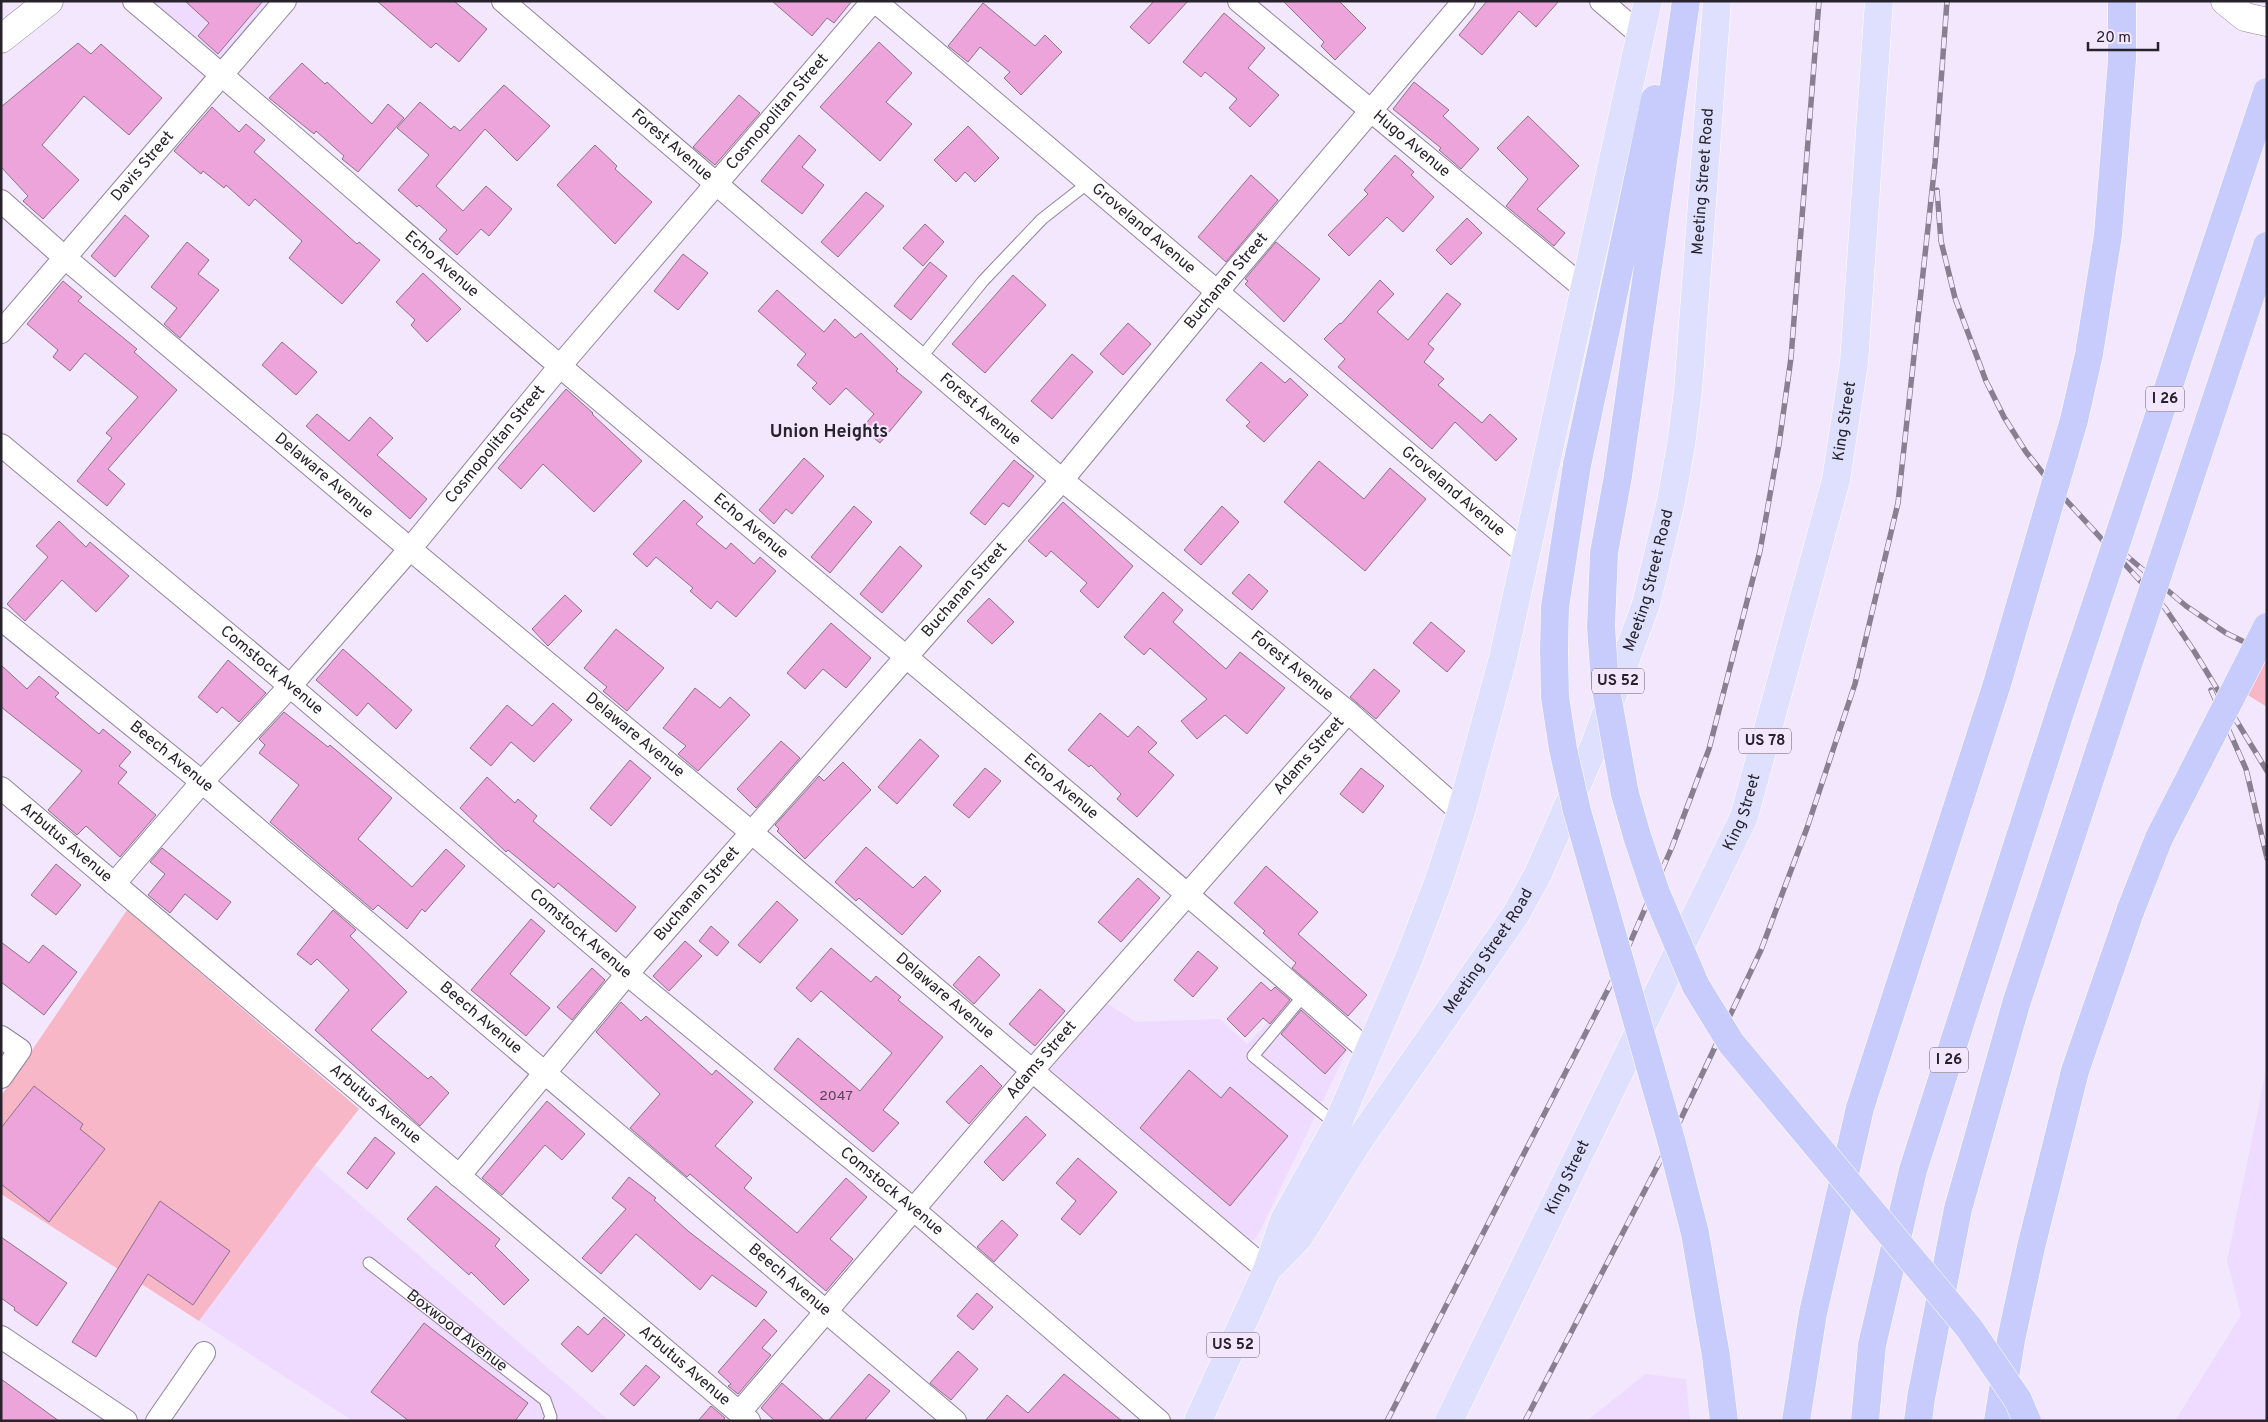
<svg xmlns="http://www.w3.org/2000/svg" width="2268" height="1422" viewBox="0 0 2268 1422" font-family="Overpass,sans-serif">
	<style>
		.built { fill: #eedbff }
		.green { fill: #f8b7c7 }
		.building { fill: #eda4db; stroke: #8d7386 }
		.lines { fill: none; stroke-linecap: round; stroke-linejoin: round }
		.service-casing { stroke: #91839d; stroke-width: 13 }
		.minor-casing { stroke: #91839d; stroke-width: 24 }
		.tertiary-casing { stroke: #91839d; stroke-width: 29 }
		.primary-casing { stroke: #fff; stroke-width: 29 }
		.motorway-casing { stroke: #fff; stroke-width: 29 }
		.service { stroke: #fff; stroke-width: 11 }
		.minor { stroke: #fff; stroke-width: 22 }
		.tertiary { stroke: #fff; stroke-width: 28 }
		.primary { stroke: #dee0fe; stroke-width: 28 }
		.motorway { stroke: #c8ccfd; stroke-width: 28 }
		.rail-casing { stroke: #888090; stroke-width: 5.5 }
		.rail { stroke: #f3e7fe; stroke-width: 4; stroke-dasharray: 11; stroke-linecap: butt }
		.motorway-bridge-casing { stroke: #fff; stroke-width: 29; stroke-linecap: butt }
		.motorway-bridge { stroke: #c8ccfd; stroke-width: 28 }
		.labels { text-anchor: middle; dominant-baseline: central; stroke-width: 4; stroke-linejoin: round; paint-order: stroke }
		.number-label { font-size: 14px; fill: #584258 }
		.shield { fill: #f3e7fe; stroke: #645d6b; stroke-width: 1 }
		.shield-label { font-size: 15px; font-weight: bold; fill: #27222c }
		.street-label { font-size: 16px; fill: #27222c; stroke: #f3e7fe }
		.neighbourhood-label { font-size: 18px; font-weight: bold; fill: #27222c; stroke: #f3e7fe }
	</style>
	<rect width="100%" height="100%" fill="#f3e7fe"/>
	<path class="built" d="M134,1H285L222,75Z
		M1299,991L1353,1038L1257,1237L1253,1240L1247,1253L1032,1071L1097,997L1136,1022L1220,1019L1247,1044Z
		M2267,1066V1421H2175L2241,1315L2227,1261Z
		M315,1165L609,1421H353L199,1321Z
		M1645,1374L1686,1379L1690,1421H1587Z"/>
	<path class="green" d="M2267,627V707L2235,687Z
		M127,910L359,1109L315,1165L199,1321L1,1194V1096Z"/>
	<path class="building" d="M185,1H263L218,54L198,36L209,23Z
		M377,1H454L487,29L459,62L436,43L431,48Z
		M772,1H852L834,23L827,18L812,36Z
		M1154,1H1188L1149,44L1130,27Z
		M1283,1H1339L1366,28L1335,60L1321,46L1324,42Z
		M1487,1H1559L1536,27L1519,11L1482,55L1459,35Z
		M983,3L1035,46L1045,35L1062,52L1021,95L1004,78L1010,72L980,47L968,62L948,46Z
		M1224,13L1265,48L1248,68L1279,95L1250,127L1229,108L1237,99L1205,72L1201,77L1183,62Z
		M879,42L912,73L886,102L912,124L880,161L820,107Z
		M78,43L91,54L101,44L162,98L129,135L84,96L42,145L79,180L43,219L23,201L28,196L1,167V107Z
		M302,63L325,84L327,82L372,124L388,104L404,118L358,172L342,159L344,156L316,131L314,134L269,98Z
		M1414,82L1449,110L1443,116L1479,149L1461,169L1439,150L1441,148L1393,109Z
		M504,85L550,126L517,161L485,129L436,186L463,211L486,186L512,209L489,236L481,229L457,255L439,239L447,230L419,205L417,207L398,190L429,155L397,128L420,102L451,129L454,126L460,131Z
		M739,95L760,113L715,165L693,147Z
		M212,107L239,132L246,124L265,140L254,152L357,244L359,242L380,260L342,304L289,258L302,241L255,199L249,206L226,185L224,188L203,171L201,174L174,151Z
		M1528,116L1579,166L1537,209L1565,233L1554,246L1506,206L1528,179L1497,148Z
		M968,126L999,158L975,182L965,172L956,182L934,160Z
		M799,135L816,150L802,167L824,185L802,214L761,181Z
		M595,145L617,166L615,169L652,202L615,244L557,185Z
		M1395,155L1414,172L1411,175L1434,197L1403,232L1387,217L1349,256L1328,235L1368,194L1364,190Z
		M1251,175L1278,200L1226,262L1198,237Z
		M866,192L884,206L838,257L821,242Z
		M125,215L149,236L115,277L91,256Z
		M1467,218L1482,233L1451,265L1436,250Z
		M925,224L944,242L923,266L903,248Z
		M187,242L209,260L198,274L219,290L180,338L164,324L177,308L151,287Z
		M1276,242L1320,279L1284,322L1245,284L1248,281L1245,279Z
		M683,254L708,273L678,310L654,291Z
		M930,262L947,276L911,320L894,306Z
		M423,273L461,309L427,342L411,325L415,320L396,302Z
		M1013,275L1046,305L985,373L952,344Z
		M1380,280L1394,294L1377,312L1408,340L1447,293L1461,304L1428,344L1434,349L1424,362L1444,379L1438,385L1482,423L1490,414L1517,439L1496,461L1455,422L1432,449L1338,367L1345,359L1324,339L1340,323L1341,324Z
		M63,281L82,297L78,301L137,349L134,352L177,390L108,469L125,484L107,506L77,481L112,438L106,433L138,397L85,353L70,371L53,357L58,350L27,324Z
		M777,290L824,332L835,319L855,338L861,333L898,369L896,371L922,392L880,443L862,428L874,414L846,388L830,405L812,388L817,383L797,365L806,354L758,311Z
		M1128,323L1151,344L1123,375L1100,354Z
		M282,342L317,372L296,395L262,365Z
		M1072,354L1093,372L1052,419L1031,401Z
		M1261,362L1285,383L1290,378L1308,395L1264,442L1246,426L1250,422L1226,400Z
		M566,389L593,413L592,414L642,461L594,512L543,464L521,489L498,468Z
		M317,414L349,441L370,417L393,438L377,455L427,499L410,519L306,426Z
		M804,458L824,476L792,514L786,509L774,524L759,510Z
		M1014,460L1034,476L1009,507L1003,503L985,525L970,513Z
		M1319,461L1364,499L1390,468L1426,499L1365,571L1284,502Z
		M684,500L703,517L696,524L726,549L731,543L754,564L760,557L776,571L736,617L717,601L711,609L690,591L693,588L656,557L647,567L633,554Z
		M1063,502L1133,566L1098,608L1080,591L1087,583L1051,551L1046,557L1028,541Z
		M854,506L872,522L830,573L811,557Z
		M1222,506L1239,522L1201,565L1184,550Z
		M59,521L86,547L90,542L129,576L96,612L62,580L25,621L7,604L48,557L36,546Z
		M900,546L922,566L882,613L860,594Z
		M1249,574L1268,591L1252,610L1232,593Z
		M1163,592L1183,610L1173,622L1226,669L1240,652L1285,688L1247,734L1225,715L1197,739L1181,721L1207,699L1150,648L1144,655L1124,637Z
		M565,595L582,611L548,646L532,629Z
		M989,598L1014,622L992,644L967,621Z
		M1431,622L1465,651L1447,672L1413,643Z
		M831,623L871,658L846,688L823,669L805,689L787,673Z
		M616,629L664,668L627,711L603,691L607,687L584,668Z
		M343,649L412,710L396,729L368,703L357,716L316,680Z
		M228,660L266,693L239,722L222,707L217,713L198,697Z
		M1,665L27,689L39,676L59,693L55,697L99,734L103,729L131,752L119,766L127,772L118,783L156,815L120,857L86,826L77,835L48,810L82,771L1,707Z
		M1374,669L1400,691L1376,719L1350,697Z
		M695,688L720,708L730,697L750,715L698,771L678,754L686,746L663,728Z
		M553,703L572,720L534,762L511,742L491,766L470,748L507,705L532,726Z
		M284,712L328,747L330,745L392,798L358,839L412,887L446,849L465,866L425,912L422,909L407,929L378,905L373,910L270,822L299,785L259,753L265,745L259,739Z
		M1100,713L1128,737L1138,726L1157,743L1148,752L1174,775L1137,817L1117,799L1121,794L1091,765L1089,767L1068,750Z
		M920,739L939,756L897,804L878,787Z
		M781,741L800,758L756,808L737,789Z
		M630,760L651,778L611,826L590,808Z
		M843,762L871,790L805,859L777,831L779,829L775,825L819,776L824,781Z
		M985,768L1001,781L969,818L953,805Z
		M1361,768L1384,786L1363,813L1340,794Z
		M487,777L515,803L518,799L537,816L533,821L636,907L616,932L558,883L554,888L508,850L506,852L460,808Z
		M866,847L913,888L925,876L941,891L902,935L859,898L856,901L835,882Z
		M162,848L231,902L217,920L185,894L170,913L148,895L165,874L150,862Z
		M56,864L81,885L56,915L31,895Z
		M1266,866L1318,912L1298,934L1367,995L1348,1016L1292,968L1296,963L1263,933L1265,931L1234,903Z
		M1138,878L1160,898L1121,942L1098,922Z
		M777,901L798,920L760,963L738,945Z
		M333,910L356,930L350,936L407,992L371,1030L428,1079L431,1076L449,1093L420,1126L315,1030L349,990L317,959L311,965L297,954Z
		M531,919L545,931L510,974L550,1008L526,1036L471,990Z
		M711,926L729,942L717,956L699,941Z
		M685,941L702,956L669,991L653,976Z
		M1,942L29,963L43,945L77,972L44,1015L1,982Z
		M831,948L871,982L876,976L901,997L898,1000L943,1037L883,1110L899,1123L873,1152L774,1069L798,1038L860,1091L892,1053L821,991L811,1002L796,988Z
		M1198,951L1218,968L1193,997L1174,980Z
		M979,956L1000,975L974,1004L953,985Z
		M592,968L605,980L572,1020L557,1007Z
		M1261,982L1271,991L1275,987L1290,1000L1270,1024L1263,1018L1245,1037L1227,1019Z
		M1040,989L1065,1011L1035,1046L1009,1024Z
		M621,1002L641,1021L646,1016L712,1075L716,1070L753,1102L715,1146L752,1178L744,1188L797,1233L846,1178L867,1197L830,1239L853,1259L826,1291L690,1174L687,1177L630,1128L660,1094L596,1032Z
		M1301,1010L1346,1050L1325,1074L1281,1034Z
		M981,1065L1002,1086L969,1124L946,1102Z
		M1189,1070L1221,1098L1230,1087L1288,1136L1230,1206L1140,1128Z
		M34,1086L83,1124L80,1129L105,1149L49,1222L1,1184V1128Z
		M547,1101L585,1134L562,1160L545,1145L502,1195L482,1178Z
		M1026,1116L1046,1135L1003,1181L984,1162Z
		M375,1137L395,1153L367,1189L347,1173Z
		M1078,1158L1117,1192L1080,1235L1061,1219L1076,1201L1056,1183Z
		M629,1177L656,1198L654,1200L688,1231L767,1292L756,1307L712,1275L700,1290L636,1234L601,1274L582,1258L626,1209L612,1198Z
		M436,1186L500,1239L495,1246L529,1280L504,1305L471,1272L469,1275L407,1219Z
		M160,1201L230,1251L193,1305L148,1274L96,1357L72,1342Z
		M1002,1220L1018,1235L994,1262L977,1247Z
		M1,1237L67,1283L37,1326L14,1310L15,1308L1,1298Z
		M977,1293L993,1307L973,1330L957,1316Z
		M604,1317L625,1335L592,1372L561,1344L578,1326L588,1335Z
		M764,1319L777,1331L762,1348L771,1355L738,1394L728,1386L731,1384L718,1372Z
		M424,1323L528,1403L515,1421H409L371,1392Z
		M958,1351L978,1369L951,1400L930,1383Z
		M646,1365L660,1377L634,1406L620,1394Z
		M869,1374L890,1391L864,1421H828Z
		M1064,1374L1122,1421H985L1007,1395L1028,1413Z
		M1,1379L59,1421H1Z
		M782,1383L825,1421H775L761,1408Z
		M711,1406L725,1418L723,1421H698Z"/>
	<g class="lines">
		<defs>
			<g id="service">
				<path d="M920,359L983,281L1042,219L1088,183"/>
				<path d="M1304,995L1253,1056L1337,1125"/>
				<path id="s1" d="M369,1263L545,1400L551,1417L549,1421"/>
			</g>
			<g id="minor">
				<path id="s2" d="M134,1C278,121 418,246 561,367C830,595 1103,818 1368,1051"/>
				<path id="s3" d="M503,1L1062,480L1348,712L1461,812"/>
				<path id="s4" d="M875,1L1526,554"/>
				<path id="s5" d="M1239,1L1584,288"/>
				<path d="M1601,1L1641,35"/>
				<path id="s6" d="M1,201L64,257L410,549L751,832L1267,1270"/>
				<path id="s7" d="M1,332L285,1"/>
				<path id="s8" d="M1,445L290,686L627,974L913,1209L1159,1421"/>
				<path id="s9" d="M1,619L202,782L955,1421"/>
				<path id="s10" d="M1,788L749,1421"/>
				<path id="s11" d="M114,884L202,782L290,686L410,549L560,366L873,1"/>
				<path d="M1,1037L20,1050L1,1077"/>
				<path id="s12" d="M459,1176L627,974L1062,480L1217,292L1464,1"/>
				<path d="M1,1337L126,1421"/>
				<path id="s13" d="M739,1413L1032,1071L1348,712"/>
				<path d="M157,1421L204,1353"/>
			</g>
			<path id="tertiary" d="M2225,1L2245,17L2267,22
				M1,39L49,1"/>
			<g id="primary">
				<path id="s14" d="M1272,1265L1299,1237L1358,1142L1516,914L1538,874L1595,744L1646,604L1671,501L1681,445L1688,391L1717,1"/>
				<path d="M1198,1421L1267,1270L1284,1220L1337,1125L1409,958L1439,880L1461,812L1503,658L1648,1"/>
				<path id="s15" d="M1449,1421L1744,817L1836,480L1854,363L1879,1"/>
			</g>
			<path id="motorway" d="M1577,465L1655,99
				M1618,476L1686,1
				M1796,1421L1813,1313L1860,1108L1997,684
				M1865,1421L1872,1345L1913,1170L2062,706
				M1918,1421L1921,1398L1958,1209L2016,1004L2100,749
				M1998,1421L2011,1340L2031,1247L2075,1071L2131,909"/>
		</defs>
		<use href="#service" class="service-casing"/>
		<use href="#minor" class="minor-casing"/>
		<use href="#tertiary" class="tertiary-casing"/>
		<use href="#primary" class="primary-casing"/>
		<use href="#motorway" class="motorway-casing"/>
		<use href="#service" class="service"/>
		<use href="#minor" class="minor"/>
		<use href="#tertiary" class="tertiary"/>
		<use href="#primary" class="primary"/>
		<use href="#motorway" class="motorway"/>
		<defs>
			<path id="rail" d="M1937,190L1941,241L1955,298L1986,381L2004,417L2026,452L2054,487L2165,608L2194,651L2267,771
				M2122,552L2186,606L2226,633L2267,653
				M2211,690L2246,769L2267,858
				M1387,1421L1619,968L1672,847L1709,749L1760,551L1779,444L1791,358L1819,1
				M1525,1421L1670,1142L1761,950L1807,828L1855,684L1898,503L1935,163L1947,1"/>
		</defs>
		<use href="#rail" class="rail-casing"/>
		<use href="#rail" class="rail"/>
		<defs>
			<path id="motorway-bridge" d="M1577,465L1555,607L1554,649L1555,697L1563,749L1577,811L1672,1143L1695,1233L1716,1356L1724,1421
				M1618,476L1604,553L1601,627L1605,684L1625,794L1637,836L1656,893L1696,986L1731,1043L1969,1328L2018,1400L2027,1421
				M1997,684L2074,420L2089,354L2108,235L2122,60V1
				M2062,706L2267,92
				M2100,749L2267,246
				M2131,909L2159,838L2267,627"/>
		</defs>
		<use href="#motorway-bridge" class="motorway-bridge-casing"/>
		<use href="#motorway-bridge" class="motorway-bridge"/>
	</g>
	<g class="labels">
		<g class="number-label">
			<text x="836" y="1096">2047</text>
		</g>
		<g class="shield">
			<rect x="2146" y="386.5" width="38" height="25" rx="4"/>
			<rect x="1592" y="668.5" width="52" height="25" rx="4"/>
			<rect x="1739" y="728.5" width="52" height="25" rx="4"/>
			<rect x="1930" y="1047.5" width="38" height="25" rx="4"/>
			<rect x="1207" y="1332.5" width="52" height="25" rx="4"/>
		</g>
		<g class="shield-label">
			<text x="2165" y="399">I 26</text>
			<text x="1618" y="681">US 52</text>
			<text x="1765" y="741">US 78</text>
			<text x="1949" y="1060">I 26</text>
			<text x="1233" y="1345">US 52</text>
		</g>
		<g class="street-label">
			<text stroke="none"><textPath href="#s11" startOffset="1018">Cosmopolitan Street</textPath></text>
			<text stroke="none"><textPath href="#s5" startOffset="224">Hugo Avenue</textPath></text>
			<text stroke="none"><textPath href="#s3" startOffset="222">Forest Avenue</textPath></text>
			<text stroke="none"><textPath href="#s7" startOffset="218">Davis Street</textPath></text>
			<text stroke="none"><textPath href="#s14" startOffset="1192">Meeting Street Road</textPath></text>
			<text stroke="none"><textPath href="#s4" startOffset="352">Groveland Avenue</textPath></text>
			<text stroke="none"><textPath href="#s2" startOffset="405">Echo Avenue</textPath></text>
			<text stroke="none"><textPath href="#s12" startOffset="1179">Buchanan Street</textPath></text>
			<text stroke="none"><textPath href="#s3" startOffset="628">Forest Avenue</textPath></text>
			<text stroke="none"><textPath href="#s15" startOffset="1081">King Street</textPath></text>
			<text stroke="none"><textPath href="#s11" startOffset="582">Cosmopolitan Street</textPath></text>
			<text stroke="none"><textPath href="#s6" startOffset="424">Delaware Avenue</textPath></text>
			<text stroke="none"><textPath href="#s4" startOffset="758">Groveland Avenue</textPath></text>
			<text stroke="none"><textPath href="#s2" startOffset="810">Echo Avenue</textPath></text>
			<text stroke="none"><textPath href="#s14" startOffset="788">Meeting Street Road</textPath></text>
			<text stroke="none"><textPath href="#s12" startOffset="774">Buchanan Street</textPath></text>
			<text stroke="none"><textPath href="#s3" startOffset="1032">Forest Avenue</textPath></text>
			<text stroke="none"><textPath href="#s8" startOffset="352">Comstock Avenue</textPath></text>
			<text stroke="none"><textPath href="#s6" startOffset="829">Delaware Avenue</textPath></text>
			<text stroke="none"><textPath href="#s9" startOffset="219">Beech Avenue</textPath></text>
			<text stroke="none"><textPath href="#s13" startOffset="870">Adams Street</textPath></text>
			<text stroke="none"><textPath href="#s2" startOffset="1215">Echo Avenue</textPath></text>
			<text stroke="none"><textPath href="#s15" startOffset="676">King Street</textPath></text>
			<text stroke="none"><textPath href="#s10" startOffset="85">Arbutus Avenue</textPath></text>
			<text stroke="none"><textPath href="#s12" startOffset="369">Buchanan Street</textPath></text>
			<text stroke="none"><textPath href="#s8" startOffset="758">Comstock Avenue</textPath></text>
			<text stroke="none"><textPath href="#s14" startOffset="382">Meeting Street Road</textPath></text>
			<text stroke="none"><textPath href="#s6" startOffset="1234">Delaware Avenue</textPath></text>
			<text stroke="none"><textPath href="#s9" startOffset="624">Beech Avenue</textPath></text>
			<text stroke="none"><textPath href="#s13" startOffset="465">Adams Street</textPath></text>
			<text stroke="none"><textPath href="#s10" startOffset="490">Arbutus Avenue</textPath></text>
			<text stroke="none"><textPath href="#s15" startOffset="271">King Street</textPath></text>
			<text stroke="none"><textPath href="#s8" startOffset="1162">Comstock Avenue</textPath></text>
			<text stroke="none"><textPath href="#s9" startOffset="1029">Beech Avenue</textPath></text>
			<text stroke="none"><textPath href="#s1" startOffset="111">Boxwood Avenue</textPath></text>
			<text stroke="none"><textPath href="#s10" startOffset="895">Arbutus Avenue</textPath></text>
		</g>
		<g class="neighbourhood-label">
			<text x="829" y="432">Union Heights</text>
		</g>
	</g>
	<rect width="2268" height="1422" fill="none" stroke="#27222c" stroke-width="5"/>
	<path d="M2088 42v8h70v-8" fill="none" stroke="#27222c" stroke-width="2.5"/>
	<text x="2096" y="42" font-size="15" fill="#27222c" stroke="#f3e7fe" stroke-width="4" paint-order="stroke">20 m</text>
</svg>
